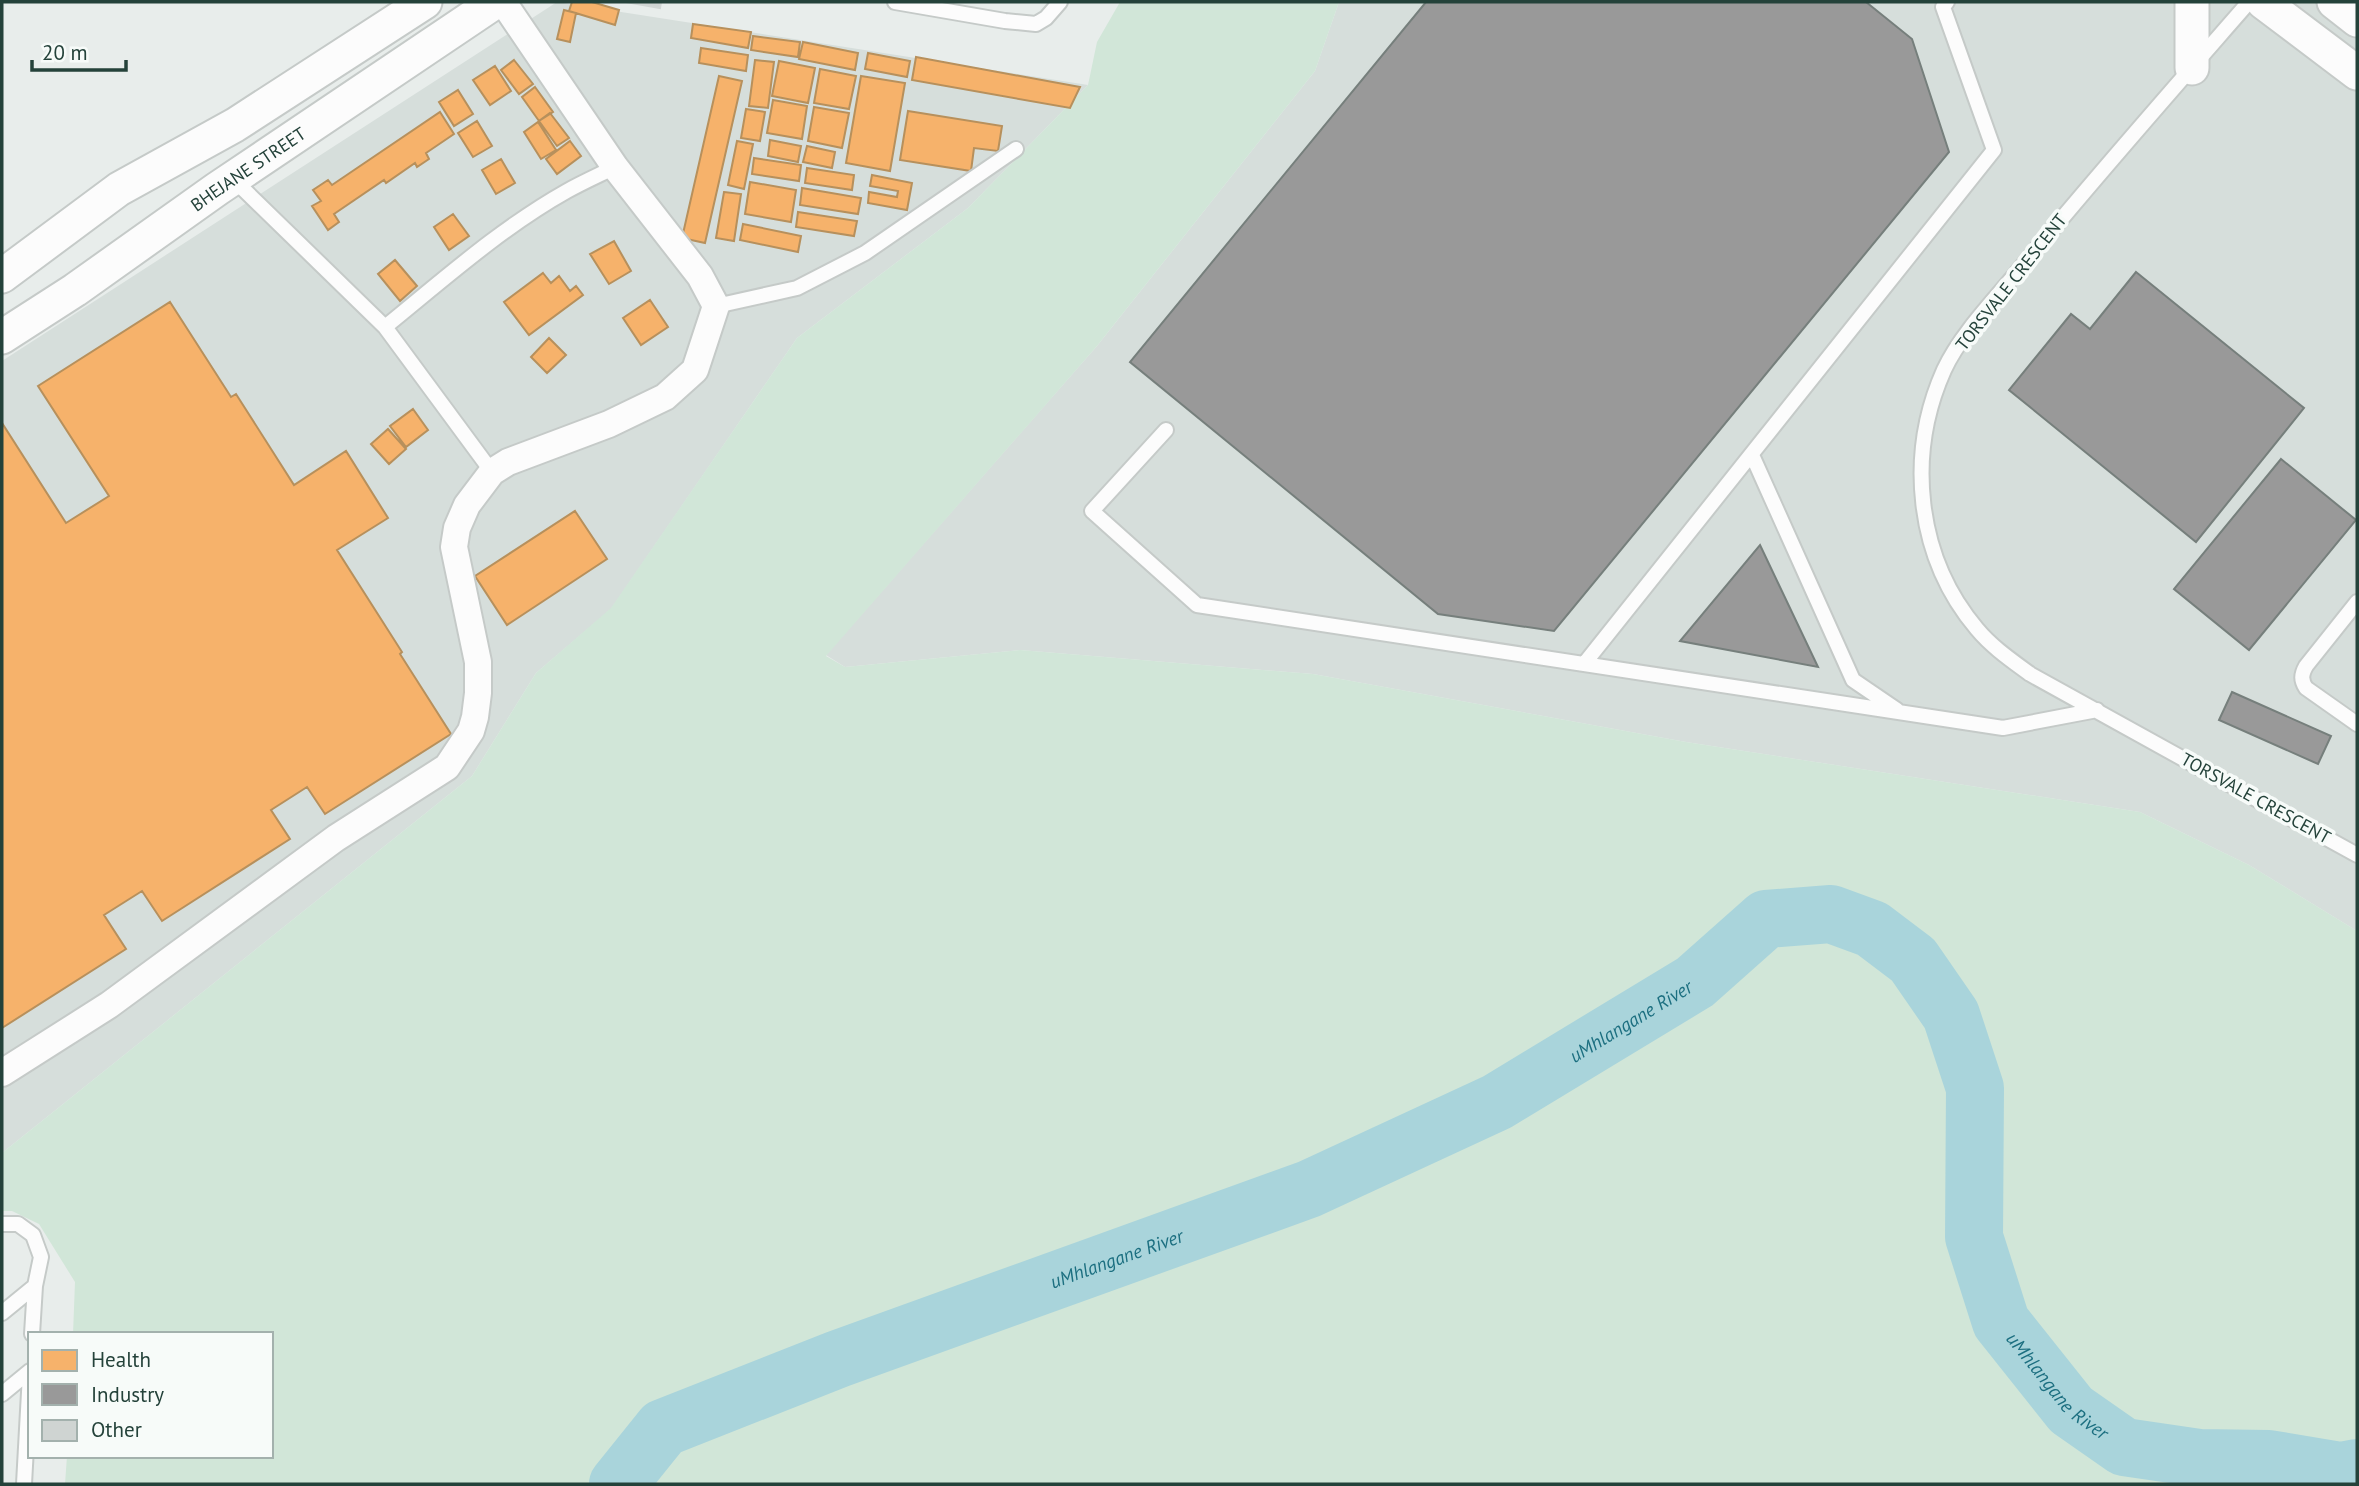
<svg xmlns="http://www.w3.org/2000/svg" width="2359" height="1486" viewBox="0 0 2359 1486" font-family="'PT Sans',sans-serif">
	<style>
		.built { fill: #d6dedb }
		.green { fill: #d1e6d8 }
		.health { fill: #f6b26b; stroke: #b7905c; stroke-width: 2 }
		.industry { fill: #999; stroke: #767f7c; stroke-width: 2 }
		.lines { fill: none; stroke-linecap: round; stroke-linejoin: round }
		.river { stroke: #a9d4db; stroke-width: 58 }
		.building { fill: #cfd4d2; stroke: #d1d6d4; stroke-width: 2 }
		.service-casing { stroke: #c5cac8; stroke-width: 18 }
		.minor-casing { stroke: #c5cac8; stroke-width: 30 }
		.tertiary-casing { stroke: #c5cac8; stroke-width: 37 }
		.service { stroke: #fcfcfc; stroke-width: 14 }
		.minor { stroke: #fcfcfc; stroke-width: 26 }
		.tertiary { stroke: #fcfcfc; stroke-width: 33 }
		.labels { text-anchor: middle; dominant-baseline: central; stroke-width: 7; stroke-linejoin: round; paint-order: stroke }
		.street-label { font-size: 18px; fill: #24423a; stroke: #f7fbf9 }
		.water-label { font-size: 19px; font-style: italic; fill: #1c6f80; stroke: #f7fbf9 }
	</style>
	<rect width="100%" height="100%" fill="#e8edeb"/>
	<path class="built" d="M557,2L1088,85L968,208L797,338L611,609L536,673L472,776L2,1153V361Z
		M1339,2H2357V931L2249,865L2140,812L1686,742L1313,674L1020,650L845,667L826,655L1097,346L1315,71Z"/>
	<path class="green" d="M1120,2H1339L1315,71L1097,346L826,656L845,667L1020,650L1313,674L1686,742L2140,812L2249,865L2357,931V1484H65L67,1456H271V1334H73L75,1282L39,1224L12,1211H2V1153L472,776L536,673L611,608L797,338L968,208L1088,85L1097,42Z"/>
	<path class="health" d="M572,2H592L619,10L615,25L569,11Z
		M564,10L576,13L570,42L557,39Z
		M693,24L751,32L748,48L691,38Z
		M753,36L800,42L798,57L751,50Z
		M803,42L858,53L855,70L799,59Z
		M701,48L748,55L746,71L699,63Z
		M868,53L910,61L907,77L865,69Z
		M916,57L1080,87L1070,108L912,80Z
		M514,60L533,84L519,94L501,70Z
		M755,60L774,62L768,108L749,106Z
		M779,61L815,68L808,103L772,96Z
		M495,66L511,91L490,105L473,80Z
		M820,69L856,76L849,109L814,103Z
		M719,76L742,81L705,243L682,238Z
		M861,76L905,83L890,171L846,163Z
		M535,87L553,112L539,121L522,97Z
		M458,90L473,114L454,126L439,102Z
		M773,100L807,106L802,139L767,133Z
		M814,107L849,113L842,148L808,141Z
		M746,109L765,112L760,141L741,138Z
		M908,111L1002,126L998,151L974,148L971,171L900,160Z
		M440,112L454,134L426,153L429,159L417,167L415,163L386,183L384,180L334,214L339,222L328,230L312,206L321,201L313,190L328,180L332,185Z
		M550,113L569,138L557,146L539,121Z
		M477,121L492,146L473,157L458,133Z
		M538,122L556,150L541,159L524,132Z
		M770,140L801,146L798,162L768,156Z
		M570,141L581,156L557,174L546,159Z
		M737,141L753,144L744,189L728,185Z
		M807,146L835,152L832,168L803,162Z
		M754,158L801,165L799,181L752,174Z
		M501,159L515,183L496,194L482,170Z
		M807,168L854,175L852,190L805,183Z
		M872,175L912,183L907,210L868,203L869,192L897,197L898,191L870,186Z
		M750,182L796,190L791,222L745,214Z
		M802,188L861,198L858,214L800,205Z
		M724,192L741,194L734,241L716,238Z
		M798,212L857,221L854,236L796,227Z
		M453,214L469,236L449,250L434,227Z
		M743,224L801,236L798,252L740,240Z
		M614,241L631,271L609,284L590,254Z
		M395,260L417,286L400,301L378,274Z
		M543,273L551,283L559,276L570,291L576,286L583,295L529,335L504,302Z
		M650,300L668,327L641,345L623,318Z
		M170,302L231,397L236,394L294,485L346,451L388,518L337,550L402,652L400,654L451,734L325,814L307,787L271,810L290,839L162,921L142,891L104,915L126,949L2,1028V423L66,523L109,496L38,386Z
		M549,338L566,355L547,373L531,357Z
		M413,409L428,430L406,447L390,426Z
		M388,429L406,449L389,464L371,444Z
		M575,511L607,559L507,625L475,576Z"/>
	<path class="industry" d="M1426,2H1866L1912,39L1949,152L1554,631L1438,614L1130,362Z
		M2136,272L2304,408L2196,542L2009,390L2071,314L2090,329Z
		M2281,459L2356,520L2249,650L2174,589Z
		M1760,545L1818,667L1680,641Z
		M2232,692L2331,736L2318,764L2219,720Z"/>
	<g class="lines">
		<path class="river" id="s1" d="M618,1484L663,1428L838,1359L1309,1189L1497,1102L1695,982L1766,919L1831,914L1872,929L1913,960L1951,1015L1975,1088L1974,1237L2001,1322L2071,1410L2124,1447L2199,1458L2269,1459L2341,1471L2357,1468"/>
	</g>
	<path class="building" d="M626,2H661L660,8Z"/>
	<g class="lines">
		<defs>
			<path id="service" d="M895,2L1005,21L1036,24L1046,18L1060,2
				M2249,2C2173,89 2097,175 2024,264C1998,296 1961,333 1944,370C1906,455 1916,557 1977,629C1992,647 2011,660 2030,674L2357,855
				M233,179L385,327L492,472
				M716,306L797,288L865,253L1016,149
				M385,327C443,280 501,228 567,191C583,182 599,175 615,167
				M1166,430L1092,511L1197,605L2003,728L2097,710
				M1752,455L1853,680L1897,710
				M2357,602L2306,666C2301,675 2301,680 2306,688L2357,724
				M1584,664L1994,150L1943,7L1947,2
				M2,1224H18L33,1235L41,1257L35,1286L32,1334
				M2,1313L35,1286
				M2,1394L30,1371
				M24,1484L30,1374"/>
			<path id="minor" d="M2,1073L109,1005L336,838L447,767L471,731L475,717L478,693V662L454,547L457,528L467,505L492,472L508,462L609,424L665,397L695,370L716,306L700,276L615,167L503,2"/>
			<g id="tertiary">
				<path d="M2263,2L2357,73"/>
				<path d="M2334,2L2357,20"/>
				<path d="M2192,68V2"/>
				<path d="M2,276L119,189L235,125L425,2"/>
				<path id="s2" d="M2,337L75,290L217,189L495,2"/>
			</g>
		</defs>
		<use href="#service" class="service-casing"/>
		<use href="#minor" class="minor-casing"/>
		<use href="#tertiary" class="tertiary-casing"/>
		<use href="#service" class="service"/>
		<use href="#minor" class="minor"/>
		<use href="#tertiary" class="tertiary"/>
	</g>
	<g class="labels">
		<g class="street-label">
			<text stroke="none"><textPath href="#s2" startOffset="298">BHEJANE STREET</textPath></text>
			<text transform="translate(2011 282) rotate(-52)">TORSVALE CRESCENT</text>
			<text transform="translate(2256 798) rotate(29)">TORSVALE CRESCENT</text>
		</g>
		<g class="water-label">
			<text stroke="none"><textPath href="#s1" startOffset="1124">uMhlangane River</textPath></text>
			<text stroke="none"><textPath href="#s1" startOffset="556">uMhlangane River</textPath></text>
			<text stroke="none"><textPath href="#s1" startOffset="1922">uMhlangane River</textPath></text>
		</g>
	</g>
	<rect width="2359" height="1486" fill="none" stroke="#24423a" stroke-width="7"/>
	<rect x="28" y="1332" width="245" height="126" fill="#f7fbf9" stroke="#a3b1ad" stroke-width="2"/>
	<rect x="42" y="1350" width="35" height="21" fill="#f6b26b" stroke="#a3b1ad" stroke-width="2"/>
	<text x="91" y="1367" font-size="21" fill="#24423a">Health</text>
	<rect x="42" y="1384" width="35" height="21" fill="#999999" stroke="#a3b1ad" stroke-width="2"/>
	<text x="91" y="1402" font-size="21" fill="#24423a">Industry</text>
	<rect x="42" y="1420" width="35" height="21" fill="#cfd4d2" stroke="#a3b1ad" stroke-width="2"/>
	<text x="91" y="1437" font-size="21" fill="#24423a">Other</text>
	<path d="M32 60v10h94v-10" fill="none" stroke="#24423a" stroke-width="3.5"/>
	<text x="42" y="60" font-size="21" fill="#24423a" stroke="#f7fbf9" stroke-width="5" paint-order="stroke">20 m</text>
</svg>
